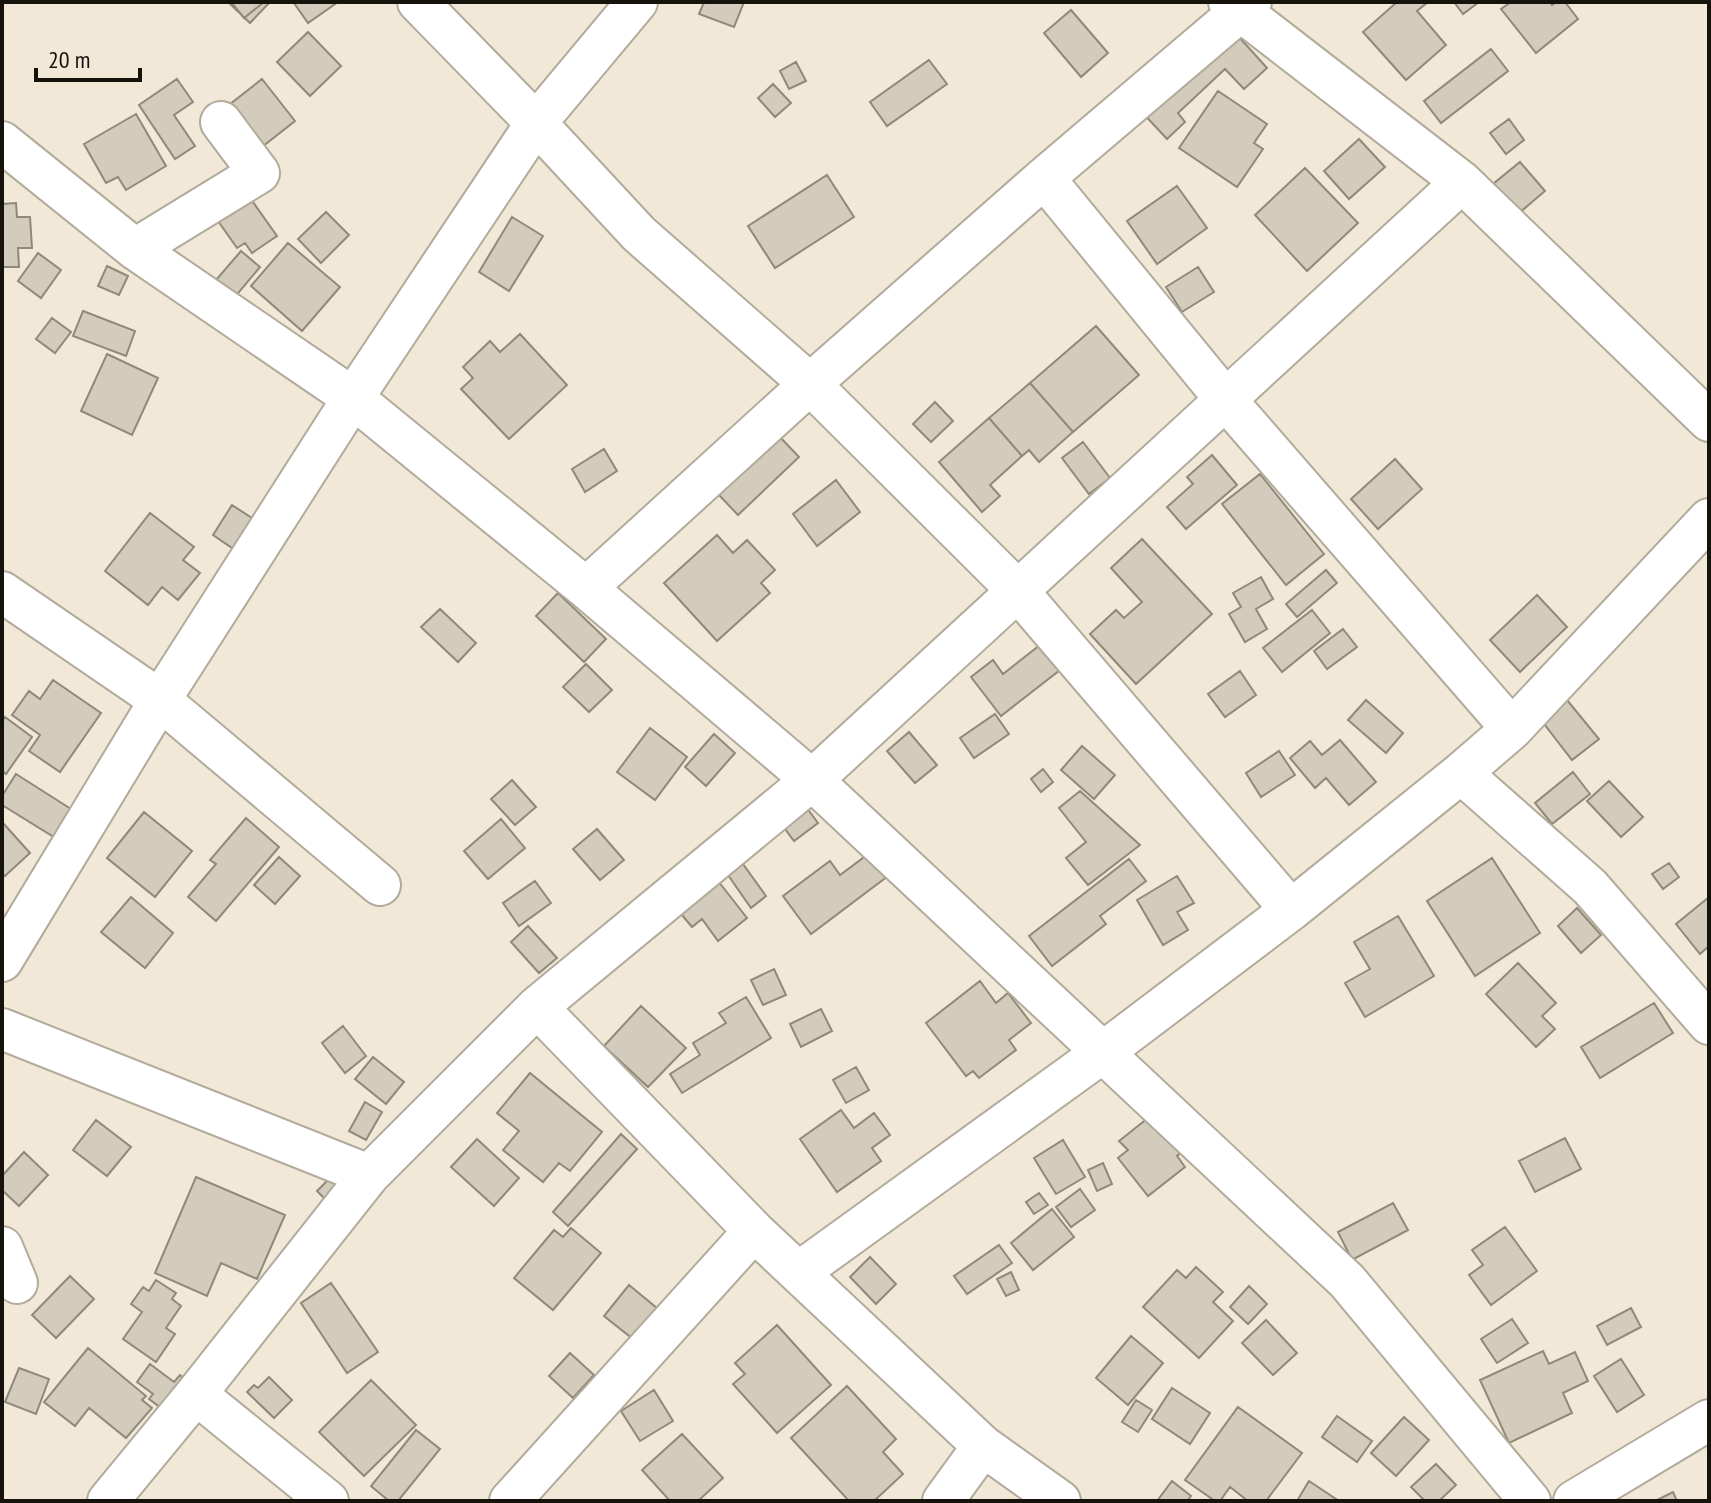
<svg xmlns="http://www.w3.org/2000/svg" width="1711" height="1503" viewBox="0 0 1711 1503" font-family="'PT Sans Narrow',sans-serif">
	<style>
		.building { fill: #d3cbbb; stroke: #908979; stroke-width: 2 }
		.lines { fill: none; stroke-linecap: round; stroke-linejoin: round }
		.minor-casing { stroke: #b2aa9b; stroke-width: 44 }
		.minor { stroke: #fff; stroke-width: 40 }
	</style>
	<rect width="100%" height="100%" fill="#f1e8d8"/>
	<path class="building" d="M228,2H270L250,23Z
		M231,2H264L244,18Z
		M297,2H338L308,23L294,3Z
		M704,2H744L734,27L699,14Z
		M1397,2H1428L1417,11L1446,45L1406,80L1363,32Z
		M1454,2H1479L1463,14Z
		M1511,2H1550L1552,5L1556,2H1565L1578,19L1536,53L1501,9Z
		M1071,10L1108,53L1081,77L1044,33Z
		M1229,26L1267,68L1244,89L1225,69L1178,113L1185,122L1167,139L1140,110Z
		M308,32L341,66L310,96L277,62Z
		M1491,49L1508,71L1441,123L1424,101Z
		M929,60L947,84L887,126L870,102Z
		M796,62L806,81L789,89L780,71Z
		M177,79L193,102L174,115L195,146L175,159L139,105Z
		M262,79L295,121L253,154L220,112Z
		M773,84L791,103L775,117L758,98Z
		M1218,91L1267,124L1254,143L1263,149L1237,187L1179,148Z
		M136,114L166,166L126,190L118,177L106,183L84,144Z
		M1509,119L1524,140L1506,154L1490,133Z
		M1359,139L1385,167L1349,199L1324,171Z
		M1520,162L1545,191L1518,214L1493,184Z
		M1305,168L1358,223L1307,271L1255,215Z
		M827,175L854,217L775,268L748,226Z
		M1177,186L1207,228L1157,264L1127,221Z
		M243,188L277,236L252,253L245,243L237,248L211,211Z
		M16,203L17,217H30L32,248H18L19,267H2V204Z
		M326,212L349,235L321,263L298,239Z
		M512,217L543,236L509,291L479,272Z
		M288,243L340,287L302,331L251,286Z
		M241,251L260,267L229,304L210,287Z
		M38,253L61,270L41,298L18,281Z
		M107,266L128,276L119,295L98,286Z
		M1198,267L1214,292L1182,312L1166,287Z
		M83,311L135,331L126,356L73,336Z
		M52,318L71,332L55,353L36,339Z
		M1096,326L1139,375L1073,432L1030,383Z
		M520,334L567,385L509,439L461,389L473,378L463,367L490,341L500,352Z
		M107,354L158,378L132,435L81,411Z
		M1030,383L1073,432L1039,462L1029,450L1022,456L989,418Z
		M935,402L953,421L931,442L913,424Z
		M989,418L1022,456L990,485L1000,496L982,512L939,462Z
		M779,436L799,457L738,515L718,494Z
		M1083,442L1110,478L1089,494L1062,458Z
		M604,449L617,471L585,492L572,469Z
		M1212,455L1237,485L1186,529L1167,507L1193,484L1187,477Z
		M1395,459L1422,489L1378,529L1351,499Z
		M1260,474L1324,554L1286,585L1222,504Z
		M836,480L860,512L817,546L793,514Z
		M232,505L255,520L235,550L213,535Z
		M150,513L194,547L183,560L200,573L178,600L162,587L148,605L105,571Z
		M717,535L733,553L747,540L775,570L761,583L770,593L717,641L664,583Z
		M1142,539L1212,614L1136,684L1090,634L1116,610L1124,618L1142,602L1111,568Z
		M1326,570L1337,583L1297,617L1286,604Z
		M1261,577L1273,599L1256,609L1267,629L1245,642L1229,614L1241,607L1233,593Z
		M558,593L606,639L584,662L536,616Z
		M1537,595L1567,627L1520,672L1490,640Z
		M440,609L476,643L458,662L421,627Z
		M1312,610L1330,633L1282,672L1263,648Z
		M1343,629L1357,647L1327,669L1314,651Z
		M1040,645L1060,670L1001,716L971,677L993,660L1003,674Z
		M586,664L612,690L589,712L563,687Z
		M1240,671L1256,695L1225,717L1208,694Z
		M53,680L101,713L60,772L29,751L40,735L12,715L29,691L40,699Z
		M1366,700L1403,733L1386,753L1348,720Z
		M1567,700L1599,739L1572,760L1541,720Z
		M995,714L1009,734L974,758L960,738Z
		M5,717L32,737L6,774L2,771V721Z
		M650,728L687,757L655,800L617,772Z
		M909,732L937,765L915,783L887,751Z
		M714,734L735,753L706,786L685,767Z
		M1340,740L1376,782L1349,805L1326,778L1315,788L1290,758L1310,741L1322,755Z
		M1082,746L1115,775L1094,799L1061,770Z
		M1279,751L1295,775L1261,797L1246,773Z
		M1043,769L1053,782L1041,792L1031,779Z
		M1573,772L1590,794L1552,824L1535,803Z
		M16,774L71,809L54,837L2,805V796Z
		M512,780L536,807L515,825L491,799Z
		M1609,781L1643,817L1621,837L1587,801Z
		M1080,791L1140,845L1088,885L1066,858L1086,842L1059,808Z
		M798,796L818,823L794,841L774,814Z
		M144,812L192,851L155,897L107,858Z
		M246,818L279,847L216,921L188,897L216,864L210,860Z
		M501,819L525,848L488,879L464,851Z
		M3,823L30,853L5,876L2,874Z
		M597,829L624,860L600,880L573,849Z
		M871,852L888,876L811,934L783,896L830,861L840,875Z
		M279,857L300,876L275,904L254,885Z
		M1492,858L1540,933L1475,976L1427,901Z
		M1129,859L1146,881L1100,916L1106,924L1052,966L1029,936Z
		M1669,863L1679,877L1663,889L1652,874Z
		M743,864L766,896L751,908L728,875Z
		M1177,876L1194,903L1177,912L1188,930L1163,945L1137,900Z
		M715,877L747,918L718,941L702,919L692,927L676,908Z
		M535,881L551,903L519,926L503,903Z
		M131,897L173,933L145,968L101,932Z
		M1709,897V946L1700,954L1676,924Z
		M1577,908L1601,935L1581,953L1558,926Z
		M1398,916L1434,976L1365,1017L1345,983L1370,969L1354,942Z
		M528,926L557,958L539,973L511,942Z
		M1518,963L1556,1003L1542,1016L1555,1029L1536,1047L1486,994Z
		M774,969L786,995L763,1005L751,980Z
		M980,981L996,1003L1008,993L1031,1023L1009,1040L1016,1050L979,1078L973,1071L966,1076L926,1023Z
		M746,997L771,1038L682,1093L670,1074L700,1055L693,1043L726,1023L719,1013Z
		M1654,1003L1673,1033L1600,1078L1581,1047Z
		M641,1006L686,1048L648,1087L604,1046Z
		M821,1009L832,1031L801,1047L790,1024Z
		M343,1026L366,1056L345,1073L322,1043Z
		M373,1057L404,1082L386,1104L355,1079Z
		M856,1067L869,1090L846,1103L833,1080Z
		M530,1073L602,1132L570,1171L559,1163L543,1182L503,1150L519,1131L497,1113Z
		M365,1102L382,1112L366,1140L349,1131Z
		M841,1110L854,1128L874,1113L890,1135L872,1148L881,1161L837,1192L800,1139Z
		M1148,1118L1185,1149L1177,1156L1185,1167L1148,1196L1118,1158L1128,1150L1119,1141Z
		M96,1120L131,1147L107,1176L73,1150Z
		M621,1134L637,1149L568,1226L553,1212Z
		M1565,1138L1581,1169L1535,1192L1519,1161Z
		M477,1139L519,1178L494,1206L451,1167Z
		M1063,1140L1085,1177L1056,1194L1034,1158Z
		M24,1152L48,1175L19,1206L2,1190V1176Z
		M1103,1163L1112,1184L1097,1191L1088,1170Z
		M336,1172L355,1190L336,1210L317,1191Z
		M196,1177L285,1215L257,1279L221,1263L207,1296L155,1273Z
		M1080,1189L1095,1210L1071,1227L1056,1207Z
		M1039,1193L1048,1205L1034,1214L1026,1202Z
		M1393,1203L1408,1230L1352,1260L1338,1232Z
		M1052,1209L1074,1237L1033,1270L1011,1243Z
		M1505,1227L1537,1271L1491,1305L1469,1275L1483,1265L1472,1250Z
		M571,1228L601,1253L553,1310L514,1278L554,1230L563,1237Z
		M999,1245L1012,1263L967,1294L954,1276Z
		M870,1257L896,1284L876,1304L850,1277Z
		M1196,1267L1223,1292L1213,1302L1233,1321L1199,1358L1143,1307L1177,1270L1186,1278Z
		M1011,1272L1019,1290L1006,1296L997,1279Z
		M70,1276L94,1299L56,1338L32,1315Z
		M156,1280L176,1293L172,1299L181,1306L166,1328L175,1334L156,1362L123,1339L142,1312L131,1304L143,1287L149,1291Z
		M331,1283L378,1352L347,1373L301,1303Z
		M629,1285L658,1309L633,1339L604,1316Z
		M1249,1286L1267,1304L1248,1324L1230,1307Z
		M1631,1308L1641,1327L1607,1345L1597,1326Z
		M1512,1319L1528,1343L1497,1363L1481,1339Z
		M1266,1320L1297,1353L1273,1375L1242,1343Z
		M777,1325L831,1385L777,1433L733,1384L745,1374L735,1363Z
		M1131,1336L1163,1363L1128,1405L1096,1378Z
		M88,1348L146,1396L142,1400L152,1408L126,1438L89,1408L75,1426L44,1402Z
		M1543,1351L1549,1364L1575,1352L1588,1381L1563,1393L1572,1413L1509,1443L1480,1380Z
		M570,1353L594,1375L573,1398L549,1376Z
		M1621,1359L1644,1395L1617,1412L1594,1376Z
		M150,1364L174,1382L180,1375L196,1387L173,1417L149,1399L153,1394L137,1382Z
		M19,1368L49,1379L36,1414L5,1402Z
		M269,1377L292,1400L274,1418L247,1392L254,1385L258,1388Z
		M371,1380L416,1425L364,1476L319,1432Z
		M847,1386L896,1439L883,1452L903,1474L874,1501H849L791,1438Z
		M1172,1388L1210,1413L1190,1444L1152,1419Z
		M654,1390L673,1421L640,1441L621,1411Z
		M1136,1400L1152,1410L1138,1432L1122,1422Z
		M1238,1407L1302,1453L1266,1501H1248L1230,1487L1220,1501H1215L1185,1480Z
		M1337,1416L1372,1441L1357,1462L1322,1437Z
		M1404,1417L1429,1440L1396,1476L1371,1453Z
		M416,1430L440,1449L398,1501H389L371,1486Z
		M682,1434L723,1478L698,1501H670L642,1470Z
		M1436,1464L1456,1485L1439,1501H1425L1411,1487Z
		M1172,1481L1191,1496L1187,1501H1157Z
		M1309,1481L1339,1501H1297Z
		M1673,1492L1677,1501H1655Z"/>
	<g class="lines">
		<defs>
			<path id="minor" d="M418,2L536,123L639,234L810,384L1017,590L1291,910
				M1229,2L1462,182L1709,421
				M2,142L135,249L353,398L586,588L812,780L1347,1281L1530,1501
				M1044,178L1225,399L1512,729
				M135,249L259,173L221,122
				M586,588L810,384L1044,178L1251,2
				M2,592L160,700L380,885
				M1461,773L1590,887L1709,1024
				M2,961L160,700L353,398L536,123L637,2
				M537,1007L754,1231L983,1446L1060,1501
				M2,1029L369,1175
				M2,1247L17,1283
				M799,1272L1102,1053L1291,910L1461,773L1512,729L1709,519
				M196,1394L328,1501
				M108,1501L196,1394L369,1175L537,1007L812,780L1462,182
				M510,1501L754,1231
				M943,1501L983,1446
				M1574,1501L1709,1420"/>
		</defs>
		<use href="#minor" class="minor-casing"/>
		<use href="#minor" class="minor"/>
	</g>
	<rect width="1711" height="1503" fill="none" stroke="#16130d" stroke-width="8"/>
	<path d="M36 68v12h104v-12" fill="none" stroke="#16130d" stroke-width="4"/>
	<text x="48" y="68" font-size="24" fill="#16130d" stroke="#f1e8d8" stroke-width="6" paint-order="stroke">20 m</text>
</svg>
